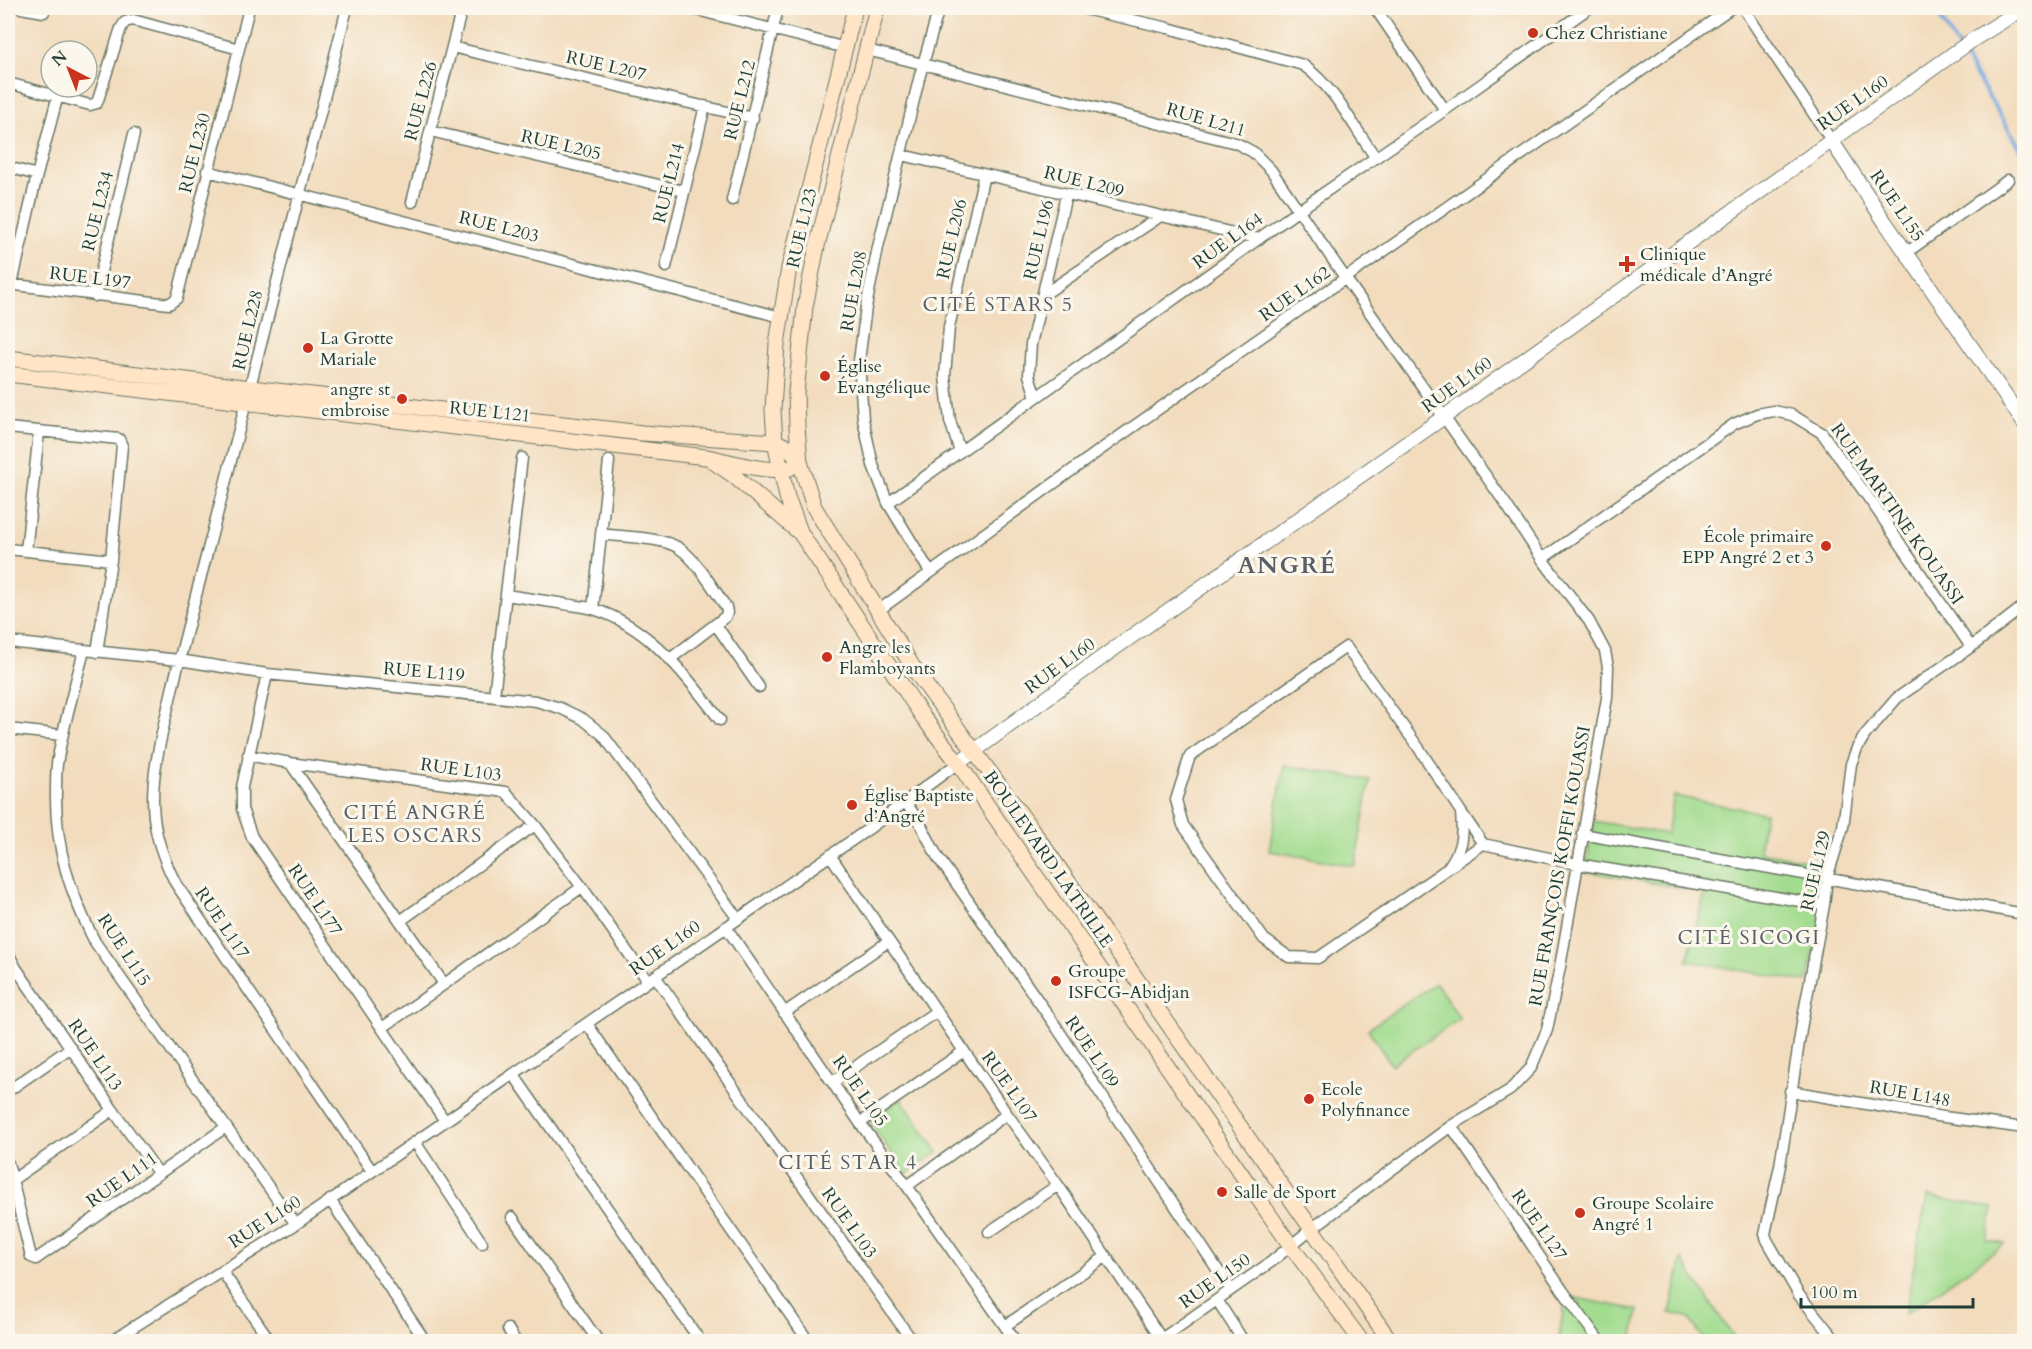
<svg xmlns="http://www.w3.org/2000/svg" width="2032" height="1349" viewBox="0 0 2032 1349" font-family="Cardo,serif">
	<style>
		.green { fill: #a2dc8f; stroke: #608c62; stroke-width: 1.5 }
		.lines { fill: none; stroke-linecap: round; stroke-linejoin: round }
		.stream { stroke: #71a7df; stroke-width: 4 }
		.minor-casing { stroke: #697564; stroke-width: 13 }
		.tertiary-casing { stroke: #697564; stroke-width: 16 }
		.secondary-casing { stroke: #697564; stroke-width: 17 }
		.minor { stroke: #fff; stroke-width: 10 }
		.tertiary { stroke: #fff; stroke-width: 14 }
		.secondary { stroke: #ffe4c6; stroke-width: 15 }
		.poi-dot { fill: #c8321e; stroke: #fbf7ec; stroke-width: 2 }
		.labels { text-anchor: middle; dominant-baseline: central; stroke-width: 6; stroke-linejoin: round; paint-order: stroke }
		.poi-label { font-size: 18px; fill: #1f3d34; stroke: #fbf7ec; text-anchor: start }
		.street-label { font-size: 18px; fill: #1f3d34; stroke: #fbf7ec }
		.neighbourhood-label { font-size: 20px; letter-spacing: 1.5px; fill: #585f66; stroke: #fbf7ec }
		.district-label { font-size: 24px; font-weight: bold; letter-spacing: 1.5px; fill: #585f66; stroke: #fbf7ec }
	</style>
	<rect width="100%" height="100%" fill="#fbf7ec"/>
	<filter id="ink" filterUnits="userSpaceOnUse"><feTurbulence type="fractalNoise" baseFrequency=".0167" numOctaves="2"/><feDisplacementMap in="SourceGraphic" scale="12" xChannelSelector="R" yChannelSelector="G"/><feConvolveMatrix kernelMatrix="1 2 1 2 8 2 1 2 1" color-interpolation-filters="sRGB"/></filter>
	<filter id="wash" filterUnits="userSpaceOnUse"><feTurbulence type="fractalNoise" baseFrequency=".008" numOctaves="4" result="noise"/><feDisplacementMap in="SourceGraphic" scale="24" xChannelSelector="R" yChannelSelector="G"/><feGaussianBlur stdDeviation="1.35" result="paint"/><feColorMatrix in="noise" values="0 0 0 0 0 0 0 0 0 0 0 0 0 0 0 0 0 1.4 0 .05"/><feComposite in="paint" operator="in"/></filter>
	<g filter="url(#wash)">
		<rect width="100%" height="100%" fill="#f2dcbd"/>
		<path class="green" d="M1284,765L1370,780L1355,866L1269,851Z
			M1674,796L1765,813L1759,852L1833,865L1807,982L1687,961L1705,892L1585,871L1594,821L1667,834Z
			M1436,983L1460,1019L1391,1065L1368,1029Z
			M901,1099L938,1152L906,1174L869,1121Z
			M1927,1196L1993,1208L1987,1241L2005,1244L1905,1314Z
			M1682,1259L1736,1341H1705L1688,1317L1670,1313Z
			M1566,1296L1638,1310L1632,1341L1558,1342Z"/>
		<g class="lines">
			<path class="stream" d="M1934,8L2024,154"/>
		</g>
	</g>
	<g filter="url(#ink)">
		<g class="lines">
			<defs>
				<path id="minor" d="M21,8L44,12
					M347,8C306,168 266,328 224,488C207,554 189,620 173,686C166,717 157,748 154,780C150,820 158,849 176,884L372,1171
					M689,8L846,48
					M1080,8L1168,28L1303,65C1335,88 1353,126 1376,158
					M1375,8L1445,110
					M1743,8L1831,140
					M452,47L753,118
					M867,50L1236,143L1253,152L1271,170L1346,279L1505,503L1542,559L1589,621L1605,651L1608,667L1607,698L1560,967L1547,1030L1531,1068L1510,1090L1451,1126L1311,1229L1271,1262L1157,1342
					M8,83L90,105L97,103L121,28L125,22L133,20L239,49
					M430,131L684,191
					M902,155L1259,239
					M8,167L37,175
					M207,171L781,317
					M732,200L778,8
					M412,202L462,8
					M1906,253L2008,180
					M666,267L705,106
					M8,284L169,304L177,298L249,8
					M12,284L37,175L58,95
					M1043,295L1159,217
					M95,296L134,134
					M1036,397L1029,375L1031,344L1066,195
					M8,428L119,439L122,446L111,560L97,652
					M960,452L950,421L945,376L949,327L984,175
					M888,503L1299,210L1445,110L1589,8
					M601,534C622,537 662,537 679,548C697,560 714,590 726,607L727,613L725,617L670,659
					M8,549L111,560
					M26,551L39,432
					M1542,559L1734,424L1757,414L1774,411L1792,415L1822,433L1875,507L1971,647
					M930,572L888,503L873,465L863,419L859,361L866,307L878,247L920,75L939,8
					M506,595C526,598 545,601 565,604C574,606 584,606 593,609C648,625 687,676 720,720
					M593,609L609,461
					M879,610L1100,450L1731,8
					M716,625L759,687
					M8,642L179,660L267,674L536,701L560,708L583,719L603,735L738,919
					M84,651C74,689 63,726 57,764C56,773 56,783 56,792C55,849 70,892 95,942L277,1199L296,1224
					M267,674L242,787V809L252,837L445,1121
					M494,696L522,458
					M8,729L62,735
					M248,755L290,763L506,792L535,825L582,887L648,981
					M290,763L444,984
					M906,803L920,823L937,856L1057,1028L1231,1290
					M1582,834L2024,914
					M1483,844L1577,864L1824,905
					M830,855L1007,1114L1058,1185L1161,1338
					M1447,869C1462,849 1463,837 1461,812L1483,844L1318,958L1289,957L1264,939L1183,825L1176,800L1190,756L1346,647L1418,747L1461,812
					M400,921L535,825
					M726,927L860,1123L907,1186L1016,1342
					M8,953L16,968L113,1110L159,1174
					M655,976L913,1342
					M784,1013L889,941
					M587,1024L809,1342
					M382,1028L582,887
					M513,1074L701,1342
					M833,1082L937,1011
					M8,1091L70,1048
					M1790,1091L1937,1116L2024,1128
					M860,1123L964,1051
					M1451,1126L1563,1291L1600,1342
					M415,1142L482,1243
					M8,1163L31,1257L36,1259L226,1127
					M11,1181L113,1110
					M907,1186L1007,1114
					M330,1200L426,1342
					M512,1217L599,1342
					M989,1232L1058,1185
					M222,1271L271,1342
					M1217,1300L1244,1342
					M1005,1326L1105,1257
					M508,1329L516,1342
					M110,1342L296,1224L867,830L958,763
					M1837,1342L1799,1295L1767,1240L1765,1234L1780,1166L1802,1023L1824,905L1827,878L1843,827L1851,764L1857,748L1865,735L1897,698L1971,647L2024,606"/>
				<path id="tertiary" d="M1831,140L1885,222L2024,423
					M958,763L1115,648L1444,417L1974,39L2024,8"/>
				<path id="secondary" d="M855,8L789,268L777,344L773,410L775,442L787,497L801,534L923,717L958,763L1291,1246L1362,1342
					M877,8L817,246L805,307L796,392L797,427L800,462L814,507L916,672L1030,827L1391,1342
					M8,358L251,388L642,433L775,442L788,447L800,462
					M8,374L706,457C730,461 767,474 790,468
					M714,462L733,475L799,532"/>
			</defs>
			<use href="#minor" class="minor-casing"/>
			<use href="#tertiary" class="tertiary-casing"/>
			<use href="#secondary" class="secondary-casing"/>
			<use href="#minor" class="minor"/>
			<use href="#tertiary" class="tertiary"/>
			<use href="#secondary" class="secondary"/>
		</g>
	</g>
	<g class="poi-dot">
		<circle cx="1533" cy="33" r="6"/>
		<path d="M1624 255h6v6h6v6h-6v6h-6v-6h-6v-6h6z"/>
		<circle cx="308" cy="348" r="6"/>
		<circle cx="825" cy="376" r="6"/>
		<circle cx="402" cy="399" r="6"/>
		<circle cx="1826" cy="546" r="6"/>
		<circle cx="827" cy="657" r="6"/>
		<circle cx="852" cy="805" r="6"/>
		<circle cx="1056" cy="981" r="6"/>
		<circle cx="1309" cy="1099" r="6"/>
		<circle cx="1222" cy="1192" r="6"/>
		<circle cx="1580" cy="1213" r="6"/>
	</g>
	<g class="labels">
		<g class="poi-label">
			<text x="1545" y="33">Chez Christiane</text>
			<text x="1640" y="254">Clinique<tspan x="1640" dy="21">médicale d’Angré</tspan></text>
			<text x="320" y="338">La Grotte<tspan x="320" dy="21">Mariale</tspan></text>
			<text x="837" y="366">Église<tspan x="837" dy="21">Évangélique</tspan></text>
			<text x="390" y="389" text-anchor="end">angre st<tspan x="390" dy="21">embroise</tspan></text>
			<text x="1814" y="536" text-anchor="end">École primaire<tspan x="1814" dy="21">EPP Angré 2 et 3</tspan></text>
			<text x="839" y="647">Angre les<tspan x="839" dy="21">Flamboyants</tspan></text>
			<text x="864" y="795">Église Baptiste<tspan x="864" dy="21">d’Angré</tspan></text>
			<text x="1068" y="971">Groupe<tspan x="1068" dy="21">ISFCG-Abidjan</tspan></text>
			<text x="1321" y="1089">Ecole<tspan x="1321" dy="21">Polyfinance</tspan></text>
			<text x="1234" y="1192">Salle de Sport</text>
			<text x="1592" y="1203">Groupe Scolaire<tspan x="1592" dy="21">Angré 1</tspan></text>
		</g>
		<g class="street-label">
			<text transform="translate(606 66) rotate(13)">RUE L207</text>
			<text transform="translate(740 100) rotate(-76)">RUE L212</text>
			<text transform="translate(421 101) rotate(-75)">RUE L226</text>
			<text transform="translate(1853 103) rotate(-35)">RUE L160</text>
			<text transform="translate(1206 120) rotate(16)">RUE L211</text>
			<text transform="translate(561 145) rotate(13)">RUE L205</text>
			<text transform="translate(195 153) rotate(-76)">RUE L230</text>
			<text transform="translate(1084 182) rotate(14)">RUE L209</text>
			<text transform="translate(669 183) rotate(-76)">RUE L214</text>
			<text transform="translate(1897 206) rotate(56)">RUE L155</text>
			<text transform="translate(98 211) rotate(-76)">RUE L234</text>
			<text transform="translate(499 227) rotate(14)">RUE L203</text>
			<text transform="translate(802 228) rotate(-77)">RUE L123</text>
			<text transform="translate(952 239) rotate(-77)">RUE L206</text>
			<text transform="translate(1039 240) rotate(-77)">RUE L196</text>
			<text transform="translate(1228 241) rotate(-36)">RUE L164</text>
			<text transform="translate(90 278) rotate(7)">RUE L197</text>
			<text transform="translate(854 291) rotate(-80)">RUE L208</text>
			<text transform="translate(1295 294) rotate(-35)">RUE L162</text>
			<text transform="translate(248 330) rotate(-77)">RUE L228</text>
			<text transform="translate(1457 385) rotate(-36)">RUE L160</text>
			<text transform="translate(490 412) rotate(6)">RUE L121</text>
			<text transform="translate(1897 514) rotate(55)">RUE MARTINE KOUASSI</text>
			<text transform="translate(1060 666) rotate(-36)">RUE L160</text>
			<text transform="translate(424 672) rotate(5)">RUE L119</text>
			<text transform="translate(461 770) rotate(8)">RUE L103</text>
			<text transform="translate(1048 859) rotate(55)">BOULEVARD LATRILLE</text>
			<text transform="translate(1560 866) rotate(-80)">RUE FRANÇOIS KOFFI KOUASSI</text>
			<text transform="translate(1816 871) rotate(-77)">RUE L129</text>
			<text transform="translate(315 900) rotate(56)">RUE L177</text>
			<text transform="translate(222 923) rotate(56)">RUE L117</text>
			<text transform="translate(665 948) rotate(-35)">RUE L160</text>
			<text transform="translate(124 950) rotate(57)">RUE L115</text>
			<text transform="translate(1092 1052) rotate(56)">RUE L109</text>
			<text transform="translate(95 1055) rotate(56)">RUE L113</text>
			<text transform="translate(1009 1087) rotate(55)">RUE L107</text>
			<text transform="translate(860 1091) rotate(55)">RUE L105</text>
			<text transform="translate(1910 1094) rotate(10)">RUE L148</text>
			<text transform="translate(122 1180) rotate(-35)">RUE L111</text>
			<text transform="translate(265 1222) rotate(-33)">RUE L160</text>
			<text transform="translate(849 1223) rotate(55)">RUE L103</text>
			<text transform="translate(1539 1225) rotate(55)">RUE L127</text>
			<text transform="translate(1215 1281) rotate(-35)">RUE L150</text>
		</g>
		<g class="neighbourhood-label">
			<text x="998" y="304">CITÉ STARS 5</text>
			<text x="415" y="812">CITÉ ANGRÉ<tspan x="415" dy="23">LES OSCARS</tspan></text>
			<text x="1749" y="937">CITÉ SICOGI</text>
			<text x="848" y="1162">CITÉ STAR 4</text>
		</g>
		<g class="district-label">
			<text x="1287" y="565">ANGRÉ</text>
		</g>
	</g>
	<rect width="2032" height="1349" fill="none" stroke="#fbf7ec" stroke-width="30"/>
	<g transform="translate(69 69) rotate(318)"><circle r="28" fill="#fbf7ec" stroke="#a3ada2" stroke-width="1.5"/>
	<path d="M0-4.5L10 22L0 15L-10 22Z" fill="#c8321e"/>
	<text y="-9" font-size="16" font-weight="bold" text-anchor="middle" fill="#1f3d34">N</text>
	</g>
	<path d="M1801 1298v9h172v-9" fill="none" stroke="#1f3d34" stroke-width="3"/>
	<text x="1810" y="1298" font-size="18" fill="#1f3d34" stroke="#fbf7ec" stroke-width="4.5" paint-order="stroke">100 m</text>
</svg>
